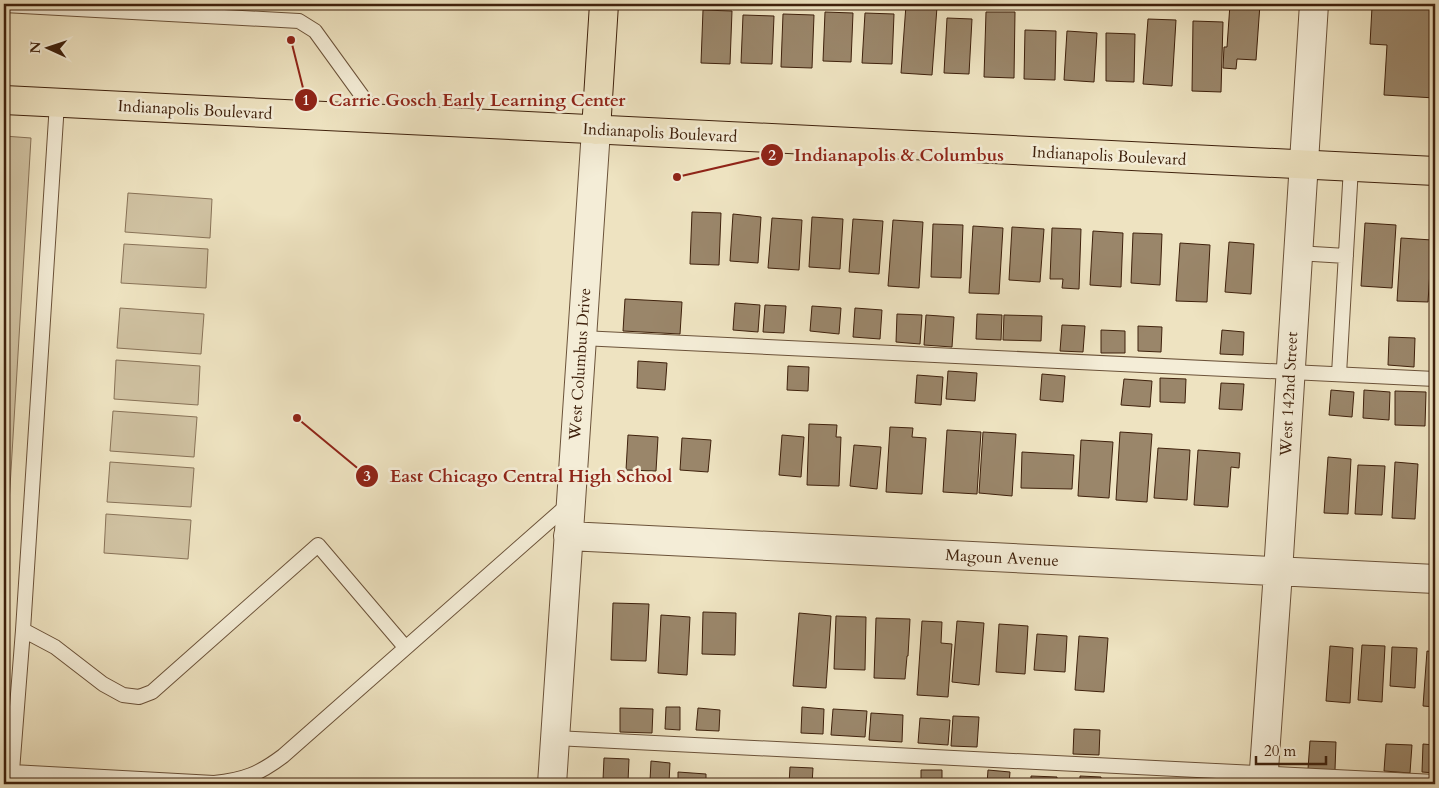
<svg xmlns="http://www.w3.org/2000/svg" width="1439" height="788" viewBox="0 0 1439 788" font-family="Cardo,serif">
	<style>
		.green { fill: #d0c2a2; stroke: #887257 }
		.building { fill: #9a866a; stroke: #3f210c }
		.lines { fill: none; stroke-linecap: round; stroke-linejoin: round }
		.lane-casing { stroke: #6b5239; stroke-width: 16 }
		.street-casing { stroke: #6b5239; stroke-width: 30 }
		.primary-casing { stroke: #3f210c; stroke-width: 30 }
		.lane { stroke: #f4edd7; stroke-width: 14 }
		.street { stroke: #f4edd7; stroke-width: 28 }
		.primary { stroke: #eee3c1; stroke-width: 28 }
		.labels { text-anchor: middle; dominant-baseline: central; stroke-width: 5; stroke-linejoin: round; paint-order: stroke }
		.street-label { font-size: 16px; fill: #3f210c; stroke: #f4edd7 }
		.leader { fill: none; stroke: #8f2418; stroke-width: 2 }
		.callout-dot { fill: #8f2418; stroke: #f4edd7; stroke-width: 2 }
		.mark-label { font-size: 15px; text-anchor: middle; font-weight: bold; fill: #fff }
		.callout-label { font-size: 18px; text-anchor: middle; font-weight: bold; fill: #8f2418; stroke: #f4edd7; stroke-width: 5; stroke-linejoin: round; paint-order: stroke }
	</style>
	<rect width="100%" height="100%" fill="#eee3c1"/>
	<filter id="stains"><feTurbulence type="fractalNoise" baseFrequency=".004" numOctaves="4"/><feColorMatrix values="0 0 0 0 .2 0 0 0 0 .09 0 0 0 0 .02 0 0 0 .5 -.17"/></filter>
	<radialGradient id="worn" r=".72"><stop offset=".6" stop-color="#630" stop-opacity="0"/><stop offset="1" stop-color="#630" stop-opacity=".3"/></radialGradient>
	<path class="green" d="M4,136L31,138L4,587Z
		M128,193L212,199L210,238L125,232Z
		M124,244L208,249L206,288L121,283Z
		M120,308L204,314L201,354L117,348Z
		M116,360L200,366L198,405L114,399Z
		M113,411L197,417L194,457L110,451Z
		M110,462L194,468L191,507L107,502Z
		M106,514L191,520L188,559L104,553Z"/>
	<path class="building" d="M1230,4H1260L1256,60L1237,59L1236,69L1223,68L1224,47H1227Z
		M1385,4H1435V98L1384,95L1387,45L1370,44L1372,7L1385,8Z
		M906,5L937,7L932,75L901,73Z
		M703,10L732,11L730,64L701,63Z
		M825,12L853,13L851,62L823,61Z
		M986,12H1015L1014,78L984,77Z
		M865,13L894,14L892,64L862,63Z
		M783,14L814,15L812,68L781,67Z
		M743,15L774,16L772,64L741,63Z
		M947,18L972,19L969,74L944,73Z
		M1148,19L1176,20L1172,86L1143,84Z
		M1193,21L1223,22L1221,92L1192,91Z
		M1025,30L1056,31L1055,80L1024,79Z
		M1067,31L1097,33L1094,82L1064,80Z
		M1106,33L1135,34L1134,82L1106,81Z
		M692,212L721,213L719,265L690,264Z
		M733,214L761,217L758,263L730,261Z
		M812,217L843,219L840,269L809,267Z
		M772,218L802,220L799,270L768,268Z
		M853,219L883,221L879,274L849,272Z
		M893,220L923,222L919,288L888,286Z
		M1365,223L1396,225L1392,288L1361,286Z
		M933,224L963,225L961,278L931,277Z
		M973,226L1003,228L999,294L969,293Z
		M1012,227L1044,229L1040,282L1009,280Z
		M1052,228L1081,229L1079,289L1062,288L1063,279H1050Z
		M1093,231L1123,233L1121,287L1090,285Z
		M1133,233L1162,234L1160,285L1131,283Z
		M1401,238L1432,240L1428,302L1397,301Z
		M1229,242L1254,244L1251,294L1225,292Z
		M1180,243L1210,245L1207,302L1176,301Z
		M625,299L682,302L680,334L623,331Z
		M735,303L760,305L758,332L733,330Z
		M765,305L786,306L784,333L763,332Z
		M812,306L841,308L839,334L810,331Z
		M855,308L882,310L880,339L853,337Z
		M897,314L922,315L920,344L896,342Z
		M977,314L1002,315L1001,340L976,339Z
		M926,315L954,317L952,347L924,345Z
		M1004,315L1042,316L1041,341L1003,340Z
		M1062,325L1085,326L1083,352L1060,351Z
		M1138,326L1162,327L1161,352L1138,351Z
		M1101,330L1125,331V353H1101Z
		M1222,330L1244,332L1243,355L1220,354Z
		M1389,337L1415,338L1414,367L1388,365Z
		M638,361L667,363L665,390L637,388Z
		M788,366L809,367L808,391L787,390Z
		M948,371L977,373L975,401L946,399Z
		M1042,374L1065,376L1063,402L1040,400Z
		M917,375L943,377L941,405L915,403Z
		M1160,378L1186,379L1185,403L1160,402Z
		M1124,379L1152,381L1150,407L1121,405Z
		M1221,383L1244,384L1242,410L1219,409Z
		M1331,390L1354,392L1352,417L1329,415Z
		M1364,390L1390,392L1389,420L1363,418Z
		M1395,391L1426,392L1425,426L1395,425Z
		M809,424L837,425L836,437H841L839,486L807,485Z
		M890,427L913,428L912,437L926,438L922,494L886,492Z
		M947,430L981,432L977,494L943,492Z
		M983,432L1016,434L1012,496L979,493Z
		M1120,432L1152,434L1147,502L1116,500Z
		M628,435L658,437L656,471L626,470Z
		M782,435L804,437L801,477L779,475Z
		M682,438L711,440L708,472L680,470Z
		M1081,440L1113,442L1109,498L1078,496Z
		M854,445L881,447L877,489L850,486Z
		M1158,448L1190,450L1187,500L1154,498Z
		M1198,450L1240,453L1239,468L1231,467L1228,507L1194,505Z
		M1022,452L1074,455L1072,489L1021,488Z
		M1328,457L1351,459L1348,514L1324,513Z
		M1395,462L1418,464L1415,519L1392,518Z
		M1358,465L1385,466L1382,515L1355,514Z
		M613,603L649,604L646,661L611,660Z
		M703,612L736,613L735,655L702,654Z
		M799,613L831,616L826,688L793,686Z
		M661,615L690,617L687,675L658,673Z
		M836,616L866,617L865,670L834,669Z
		M876,618L910,619L908,656H907L905,679L874,678Z
		M922,621L942,622L941,643L952,644L948,697L917,695Z
		M957,621L984,623L979,685L952,682Z
		M999,624L1028,626L1025,674L996,672Z
		M1037,634L1067,636L1065,672L1034,670Z
		M1079,636L1108,638L1104,692L1075,690Z
		M1362,645L1385,646L1382,702L1358,700Z
		M1330,646L1353,648L1350,703L1326,701Z
		M1392,647L1417,648L1415,688L1390,686Z
		M1427,651L1435,652V707L1423,706Z
		M666,707H680V730L665,729Z
		M802,707L824,709L823,734L801,733Z
		M620,708L653,709L652,733L620,732Z
		M698,708L720,710L719,731L696,730Z
		M833,709L867,711L865,737L831,735Z
		M871,713L903,715L902,742L869,740Z
		M953,716L979,717L977,747L951,746Z
		M920,718L950,720L948,745L918,743Z
		M1074,729L1100,730L1099,755L1073,754Z
		M1310,741L1336,742L1335,770L1308,769Z
		M1386,744L1412,745L1410,773L1384,771Z
		M1423,744L1435,745V773L1422,772Z
		M604,758L629,759L628,782L603,780Z
		M651,761L670,763L669,782L650,781Z
		M790,767L813,768L812,784H789Z
		M921,770H942V784H921Z
		M988,770L1010,772L1009,784H987Z
		M678,772L706,774V784H678Z
		M1031,776L1057,777V784H1031Z
		M1080,776L1101,777V784H1080Z"/>
	<g class="lines">
		<defs>
			<path id="lane" d="M4,5L299,21L315,31L378,118
				M1297,253L1346,256
				M581,338L1435,379
				M1339,374L1351,167
				M23,630L55,647L103,684L123,695L139,697L152,692L318,545L405,647
				M555,738L1435,782
				M12,772L214,783C244,780 259,774 283,756L570,503
				M11,784L23,630L57,103"/>
			<path id="street" d="M568,536L1435,579
				M552,784L596,130
				M1263,784L1278,572L1314,4"/>
			<path id="primary" d="M4,100L1435,171
				M596,130L604,4"/>
		</defs>
		<use href="#lane" class="lane-casing"/>
		<use href="#street" class="street-casing"/>
		<use href="#primary" class="primary-casing"/>
		<use href="#lane" class="lane"/>
		<use href="#street" class="street"/>
		<use href="#primary" class="primary"/>
	</g>
	<g class="labels">
		<g class="street-label">
			<text transform="translate(195 110) rotate(3)">Indianapolis Boulevard</text>
			<text transform="translate(660 133) rotate(3)">Indianapolis Boulevard</text>
			<text transform="translate(1109 156) rotate(3)">Indianapolis Boulevard</text>
			<text transform="translate(580 364) rotate(-86)">West Columbus Drive</text>
			<text transform="translate(1289 394) rotate(-87)">West 142nd Street</text>
			<text transform="translate(1002 558) rotate(3)">Magoun Avenue</text>
		</g>
	</g>
	<path class="leader" d="M291 40L306 100M677 177L772 155M297 418L367 476"/>
	<g class="callout-dot">
		<circle cx="291" cy="40" r="5"/>
		<circle cx="677" cy="177" r="5"/>
		<circle cx="297" cy="418" r="5"/>
		<circle cx="306" cy="100" r="12"/>
		<circle cx="772" cy="155" r="12"/>
		<circle cx="367" cy="476" r="12"/>
	</g>
	<g class="mark-label">
		<text x="306" y="105">1</text>
		<text x="772" y="160">2</text>
		<text x="367" y="481">3</text>
	</g>
	<g class="callout-label">
		<text x="477" y="106">Carrie Gosch Early Learning Center</text>
		<text x="899" y="161">Indianapolis &amp; Columbus</text>
		<text x="531" y="482">East Chicago Central High School</text>
	</g>
	<rect width="1439" height="788" fill="none" stroke="#eee3c1" stroke-width="20"/>
	<rect x="5" y="5" width="1429" height="778" fill="none" stroke="#3f210c" stroke-width="2.5"/>
	<rect x="10" y="10" width="1419" height="768" fill="none" stroke="#3f210c"/>
	<g transform="translate(48 48) rotate(273)" stroke="#f4edd7" stroke-width="4" paint-order="stroke">
	<path d="M0-4L9 19L0 12L-9 19Z" fill="#3f210c"/>
	<text y="-8" font-size="14" font-weight="bold" text-anchor="middle" fill="#3f210c">N</text>
	</g>
	<path d="M1256 756v8h70v-8" fill="none" stroke="#3f210c" stroke-width="2.5"/>
	<text x="1264" y="756" font-size="15" fill="#3f210c" stroke="#f4edd7" stroke-width="4" paint-order="stroke">20 m</text>
	<rect width="100%" height="100%" filter="url(#stains)"/>
	<rect width="100%" height="100%" fill="url(#worn)"/>
</svg>
